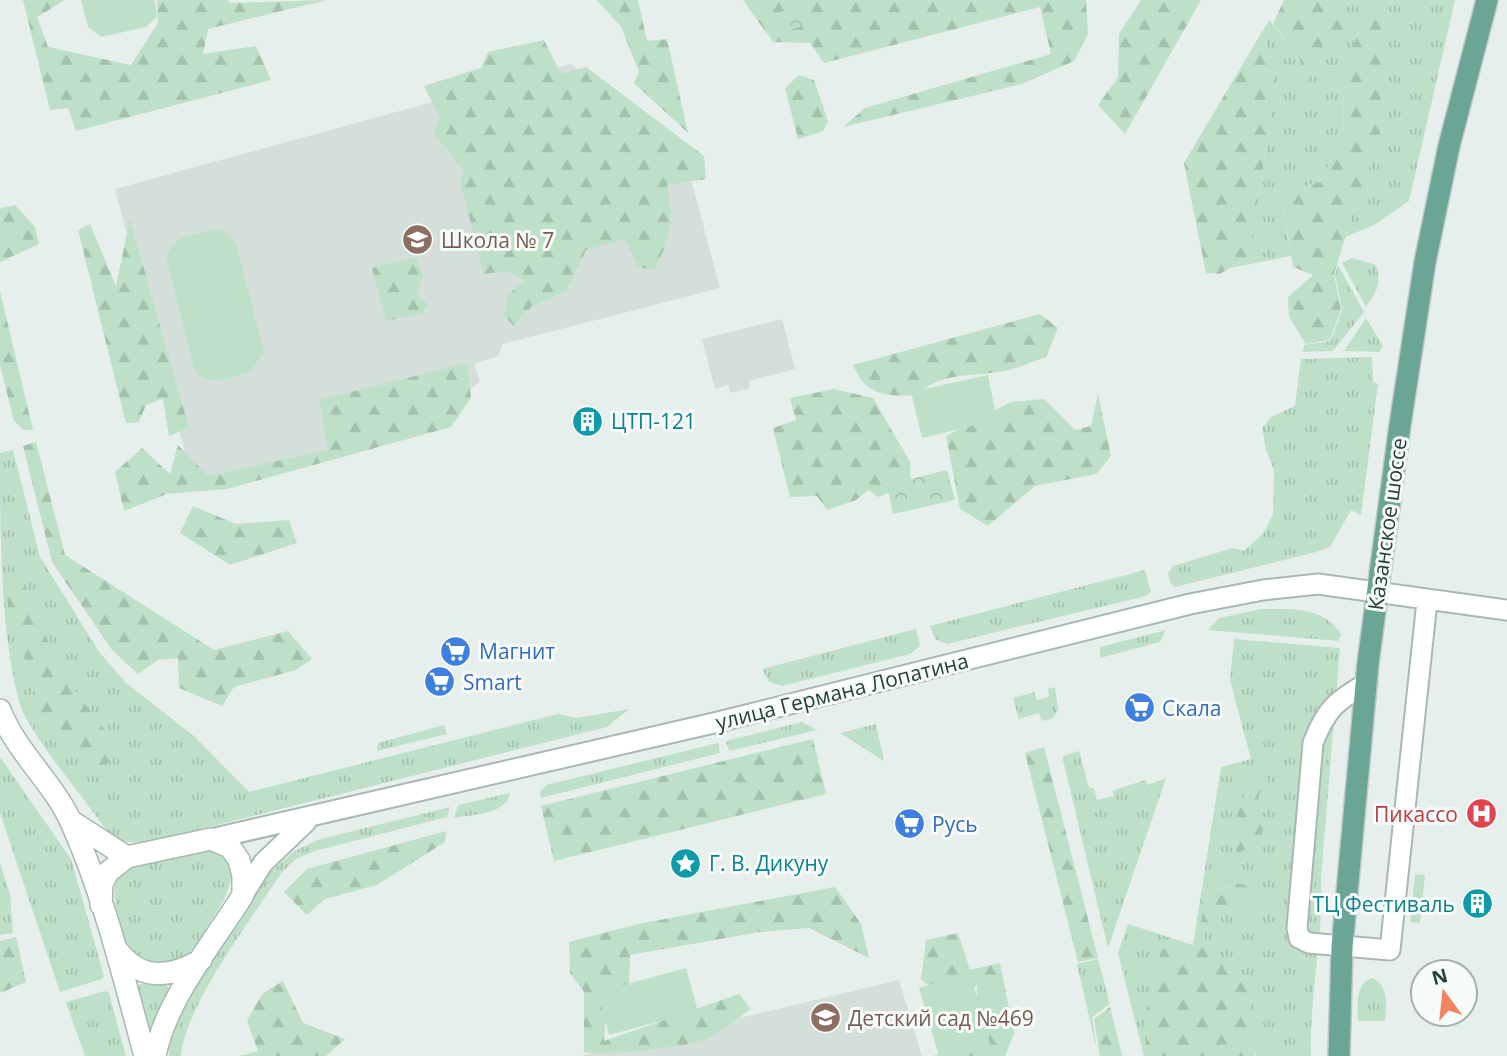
<svg xmlns="http://www.w3.org/2000/svg" width="1507" height="1056" viewBox="0 0 1507 1056" font-family="'Open Sans',sans-serif">
	<style>
		.built { fill: #d4dfda }
		.grass { fill: url(#grass-tufts) }
		.forest { fill: url(#forest-firs) }
		.park { fill: url(#park-crowns) }
		.garden { fill: #bfe0c8 }
		.lines { fill: none; stroke-linecap: round; stroke-linejoin: round }
		.minor-casing { stroke: #a8b8b2; stroke-width: 23 }
		.tertiary-casing { stroke: #a8b8b2; stroke-width: 24 }
		.primary-casing { stroke: #c2cac8; stroke-width: 24 }
		.minor { stroke: #fff; stroke-width: 19 }
		.tertiary { stroke: #fff; stroke-width: 21 }
		.primary { stroke: #6aa596; stroke-width: 21 }
		.labels { text-anchor: middle; dominant-baseline: central; stroke-width: 6; stroke-linejoin: round; paint-order: stroke }
		.education-label { font-size: 21px; fill: #785e54; stroke: #f7fbf9; text-anchor: start }
		.culture-label { font-size: 21px; fill: #0d838f; stroke: #f7fbf9; text-anchor: start }
		.street-label { font-size: 21px; fill: #24423a; stroke: #f7fbf9 }
		.shop-label { font-size: 21px; fill: #366cbe; stroke: #f7fbf9; text-anchor: start }
		.health-label { font-size: 21px; fill: #be3a42; stroke: #f7fbf9; text-anchor: end }
	</style>
	<defs>
		<pattern id="grass-tufts" width="24" height="20" patternUnits="userSpaceOnUse" patternTransform="scale(1.75)"><rect width="24" height="20" fill="#bfe0c8"/><path d="M3 7l-1-3M5 7V3M7 7l1-3M15 17l-1-3M17 17v-4M19 17l1-3" fill="none" stroke="#a4c1ad"/></pattern>
		<pattern id="forest-firs" width="22" height="20" patternUnits="userSpaceOnUse" patternTransform="scale(1.75)"><rect width="22" height="20" fill="#bfe0c8"/><path d="M5 1l3.5 6h-7zM16 11l3.5 6h-7z" fill="#a4c1ad"/></pattern>
		<pattern id="park-crowns" width="20" height="18" patternUnits="userSpaceOnUse" patternTransform="scale(1.75)"><rect width="20" height="18" fill="#bfe0c8"/><path d="M2 6a3 3 0 1 1 6 0M12 15a3 3 0 1 1 6 0" fill="none" stroke="#a4c1ad"/></pattern>
	</defs>
	<rect width="100%" height="100%" fill="#e6efeb"/>
	<path class="built" d="M571,64L684,153L720,288L503,344L498,356L474,364L480,381L437,419L195,490L115,189Z
		M782,319L795,369L749,381L750,388L731,393L728,385L715,389L702,339Z
		M899,980L922,1056H580Z"/>
	<path class="grass" d="M1328,0H1455L1409,201L1374,225L1345,237L1357,198L1359,31L1350,53L1344,92L1343,137L1320,182L1281,193L1291,256L1230,268L1249,256L1279,67L1260,35L1269,20L1300,58L1303,85L1321,39L1348,40L1325,10Z
		M1352,258L1376,265C1382,283 1377,292 1366,307L1342,263Z
		M1338,265L1364,312L1333,351L1303,352L1304,345L1331,341L1342,310L1335,275Z
		M1366,318L1383,346L1379,352L1344,351Z
		M1372,357L1373,382L1378,384L1361,515L1351,510L1330,547L1316,552L1175,587L1170,583L1168,573L1173,566L1233,548L1244,551L1264,533L1273,514L1274,470L1266,450L1262,428L1271,417L1295,406L1301,359Z
		M13,450L40,557L100,653L126,683L194,736L249,792L558,714L577,718L629,709L607,727L153,841C132,844 119,844 104,827C78,790 45,753 23,713C0,648 0,527 0,453Z
		M1145,570L1151,592L1146,596L947,644L935,639L930,626Z
		M1262,609C1293,609 1325,606 1342,636L1339,637V641L1208,630L1219,618Z
		M916,629L920,646L910,654L782,686L769,682L762,669Z
		M1166,630L1160,642L1100,658V647Z
		M1234,639L1340,648L1321,877C1324,937 1309,996 1311,1056H1256L1245,1013L1178,1056H1144L1118,953L1128,924L1193,945L1221,767L1251,759L1230,680Z
		M1055,687L1058,710L1053,718L1042,721L1039,713L1019,719L1013,698L1034,692L1037,700L1049,697L1048,689Z
		M802,722L817,730L729,751L726,741Z
		M876,724L884,761L840,733Z
		M444,725L447,734L377,751L378,743Z
		M718,743L720,753L541,798L540,792L546,785Z
		M1079,751L1089,788H1094L1097,800L1114,796L1112,791L1145,780L1147,785L1166,778L1108,948L1063,760V756Z
		M0,757L71,859L104,976L102,979L60,992L0,813Z
		M510,793C505,816 472,814 454,818L458,805Z
		M450,807L447,817L315,851L296,859L282,872C253,917 185,1005 181,1056H169V1040L179,1013L266,876L293,852L317,840Z
		M207,850C250,863 225,899 209,924C204,932 199,944 191,951C177,964 146,966 131,952C125,947 125,940 123,933C119,916 111,897 116,880L129,868Z
		M0,863L10,894L13,933L0,935Z
		M1415,874L1425,875L1420,923L1410,922Z
		M1098,959L1110,1004L1092,1017L1097,1051L1077,964Z
		M1371,978C1390,984 1386,1005 1385,1021H1358C1358,1005 1354,986 1371,978Z
		M139,984L166,985L170,989L150,1028L146,1025L137,988Z
		M105,991L109,993L126,1056H85L66,1002Z"/>
	<path class="forest" d="M23,0H65L37,17L48,47L131,65L158,23L157,0H227L231,3L327,0L208,29L203,54L256,46L271,80L76,131L68,108L50,110Z
		M597,0H638L647,41L667,39L688,133L634,83L639,71L621,27Z
		M743,0H1086L1088,34L1074,61L1022,84L843,127L865,108L1051,54L1040,7L824,63L810,43L773,42Z
		M1141,0H1201L1125,134L1098,105L1118,77L1119,34Z
		M1284,0H1328L1325,10L1350,24L1348,40H1322V63L1303,86L1300,58L1273,24Z
		M1375,19L1385,24L1380,145L1357,198L1334,274L1341,310L1330,340L1306,344L1289,317L1288,297L1313,275L1293,267L1281,193L1320,182L1343,137L1344,92L1350,53L1359,31Z
		M1260,35L1279,67L1249,256L1220,274L1206,273L1184,163Z
		M544,40L561,74L586,67L704,156L706,179L667,185C674,223 672,235 654,270L638,267L625,239L586,250L567,290L531,307L514,326L504,316L508,295L524,281L509,271L484,274L460,181L464,171L433,133L440,118L424,86L481,68L488,52Z
		M799,75L814,80L828,121L823,131L798,139L785,88Z
		M15,205L35,227L39,244L0,262V208Z
		M130,219L189,428L169,436L163,399L146,405L139,422L126,423L78,230L90,224L116,286Z
		M416,257L423,276L417,293L428,305L423,313L386,321L372,268Z
		M0,291L33,430H24L14,421L0,365Z
		M1040,314L1058,328L1046,357C1031,362 1014,370 998,372C967,377 940,372 916,396C884,395 867,397 853,365Z
		M467,363L471,398L451,427L227,489L167,494L124,511L115,472L142,448L170,474L178,445L208,476L328,450L319,400Z
		M834,389L873,398L910,462L911,485L878,497L869,490L856,500L827,510L817,496L790,497L773,428L796,420L790,398Z
		M1098,394L1111,456L1096,474L1035,486L988,526L960,509L946,436L1011,402L1044,399L1075,430L1091,426Z
		M36,442L65,555L214,650L288,631L312,659L296,670L234,687L222,706L179,688L178,658L158,660L138,674L112,650L52,562L23,446Z
		M193,506L236,524L289,520L297,543L230,565L180,533Z
		M25,587L61,672L119,749L96,778L41,713L6,596Z
		M813,739L826,794L554,861L541,806Z
		M1044,747L1098,958L1078,962L1025,753Z
		M1252,768L1269,779C1242,808 1274,824 1258,841C1253,846 1244,849 1239,853L1231,847C1238,834 1233,824 1238,813C1244,798 1248,785 1252,768Z
		M446,831L445,842L377,885L325,899L307,915L284,892L307,869Z
		M1208,877L1258,888L1252,904L1227,910L1209,935L1200,928Z
		M835,887L861,924L869,958L809,928L760,932L630,955L629,998L607,1000L604,1041L739,994L751,1009C737,1018 722,1033 706,1039C683,1048 603,1056 584,1052V992L570,973L569,942L638,924Z
		M958,933L970,970L1000,963L1014,1033L1005,1056H934L946,1049L975,1044L977,986L941,993L921,980L926,940Z
		M1200,933L1246,981L1255,1056H1148C1139,1022 1153,982 1162,949L1195,951Z
		M16,937L26,982L0,993V941Z
		M283,981L303,1023L345,1039L326,1056H239L258,1051L247,1021L262,994Z
		M1110,1007L1122,1056H1100L1094,1019Z"/>
	<path class="park" d="M802,6L807,25L774,34L769,15Z
		M947,470L955,500L893,514L887,485Z
		M997,997L1006,1026L990,1032L981,1002Z"/>
	<path class="garden" d="M81,0H155L157,17L146,27L101,37L88,27Z
		M215,230H223L236,243L264,352L250,372C232,376 206,390 194,369L167,261C169,235 194,235 215,230Z
		M988,375L997,420L922,438L911,392Z
		M686,968L698,1011L609,1035L598,992Z
		M970,973L991,1047L960,1056H939L919,988Z"/>
	<g class="lines">
		<defs>
			<path id="minor" d="M1367,683C1336,701 1326,709 1313,743L1297,928L1299,938L1309,943L1390,950L1427,601
				M211,839L718,722L1190,604L1263,590L1318,584L1507,610
				M243,895L263,863L306,822"/>
			<path id="tertiary" d="M0,710C16,752 53,782 71,822C104,895 124,979 145,1056
				M71,821L127,857
				M101,905L102,884L108,872L127,857L211,839L230,847L239,860L243,876V895C213,943 165,1001 155,1056
				M118,951C141,981 170,978 201,960"/>
			<path id="primary" d="M1339,1056L1342,947L1368,663L1400,425L1425,262L1449,146L1487,0"/>
		</defs>
		<use href="#minor" class="minor-casing"/>
		<use href="#tertiary" class="tertiary-casing"/>
		<use href="#primary" class="primary-casing"/>
		<use href="#minor" class="minor"/>
		<use href="#tertiary" class="tertiary"/>
		<use href="#primary" class="primary"/>
	</g>
	<defs>
		<symbol id="school-disc" viewBox="-11 -11 22 22"><circle r="9.5" fill="#8d6e63" stroke="#f7fbf9"/><path d="M0-5L7-2L0 1L-7-2ZM-4 1L0 2.5L4 1V4Q0 6-4 4Z" fill="#fff"/></symbol>
		<symbol id="building-disc" viewBox="-11 -11 22 22"><circle r="9.5" fill="#0f9aa8" stroke="#f7fbf9"/><path d="M-4-6H4V6H1V3H-1V6H-4ZM-2.5-4.3h1.7v1.8h-1.7ZM.8-4.3h1.7v1.8H.8ZM-2.5-1h1.7V.8h-1.7ZM.8-1h1.7V.8H.8Z" fill="#fff"/></symbol>
		<symbol id="supermarket-disc" viewBox="-11 -11 22 22"><circle r="9.5" fill="#3f7fe0" stroke="#f7fbf9"/><path d="M-6-5.5h2.5l.6 2H6L4.5 2H-2.5L-4.4-4H-6ZM-1.5 3.2a1.3 1.3 0 1 0 .1 0ZM3 3.2a1.3 1.3 0 1 0 .1 0Z" fill="#fff"/></symbol>
		<symbol id="hospital-disc" viewBox="-11 -11 22 22"><circle r="9.5" fill="#e0444e" stroke="#f7fbf9"/><path d="M-5-5h3v3.5h4V-5h3V5h-3V1.5h-4V5h-3Z" fill="#fff"/></symbol>
		<symbol id="sight-disc" viewBox="-11 -11 22 22"><circle r="9.5" fill="#0f9aa8" stroke="#f7fbf9"/><path d="M0-6L1.8-2.2L6-1.7L2.9 1.2L3.7 5.4L0 3.3L-3.7 5.4L-2.9 1.2L-6-1.7L-1.8-2.2Z" fill="#fff"/></symbol>
	</defs>
	<g fill-rule="evenodd">
		<use href="#school-disc" x="400" y="222" width="35" height="35"/>
		<use href="#building-disc" x="570" y="404" width="35" height="35"/>
		<use href="#supermarket-disc" x="438" y="634" width="35" height="35"/>
		<use href="#supermarket-disc" x="422" y="664" width="35" height="35"/>
		<use href="#supermarket-disc" x="1122" y="690" width="35" height="35"/>
		<use href="#hospital-disc" x="1464" y="796" width="35" height="35"/>
		<use href="#supermarket-disc" x="892" y="806" width="35" height="35"/>
		<use href="#sight-disc" x="668" y="846" width="35" height="35"/>
		<use href="#building-disc" x="1460" y="886" width="35" height="35"/>
		<use href="#school-disc" x="808" y="1000" width="35" height="35"/>
	</g>
	<g class="labels">
		<g class="education-label">
			<text x="441" y="240">Школа № 7</text>
			<text x="848" y="1018">Детский сад №469</text>
		</g>
		<g class="culture-label">
			<text x="611" y="421">ЦТП-121</text>
			<text x="709" y="863">Г. В. Дикуну</text>
			<text x="1455" y="904" text-anchor="end">ТЦ Фестиваль</text>
		</g>
		<g class="street-label">
			<text transform="translate(1387 524) rotate(-82)">Казанское шоссе</text>
			<text transform="translate(842 691) rotate(-14)">улица Германа Лопатина</text>
		</g>
		<g class="shop-label">
			<text x="479" y="651">Магнит</text>
			<text x="463" y="682">Smart</text>
			<text x="1162" y="708">Скала</text>
			<text x="932" y="824">Русь</text>
		</g>
		<g class="health-label">
			<text x="1458" y="814">Пикассо</text>
		</g>
	</g>
	<g transform="translate(1444 993) rotate(345)"><circle r="33" fill="#f7fbf9" stroke="#a3b1ad" stroke-width="2"/>
	<path d="M0-5L12 26L0 18L-12 26Z" fill="#f4845f"/>
	<text y="-10" font-size="19" font-weight="bold" text-anchor="middle" fill="#24423a">N</text>
	</g>
</svg>
